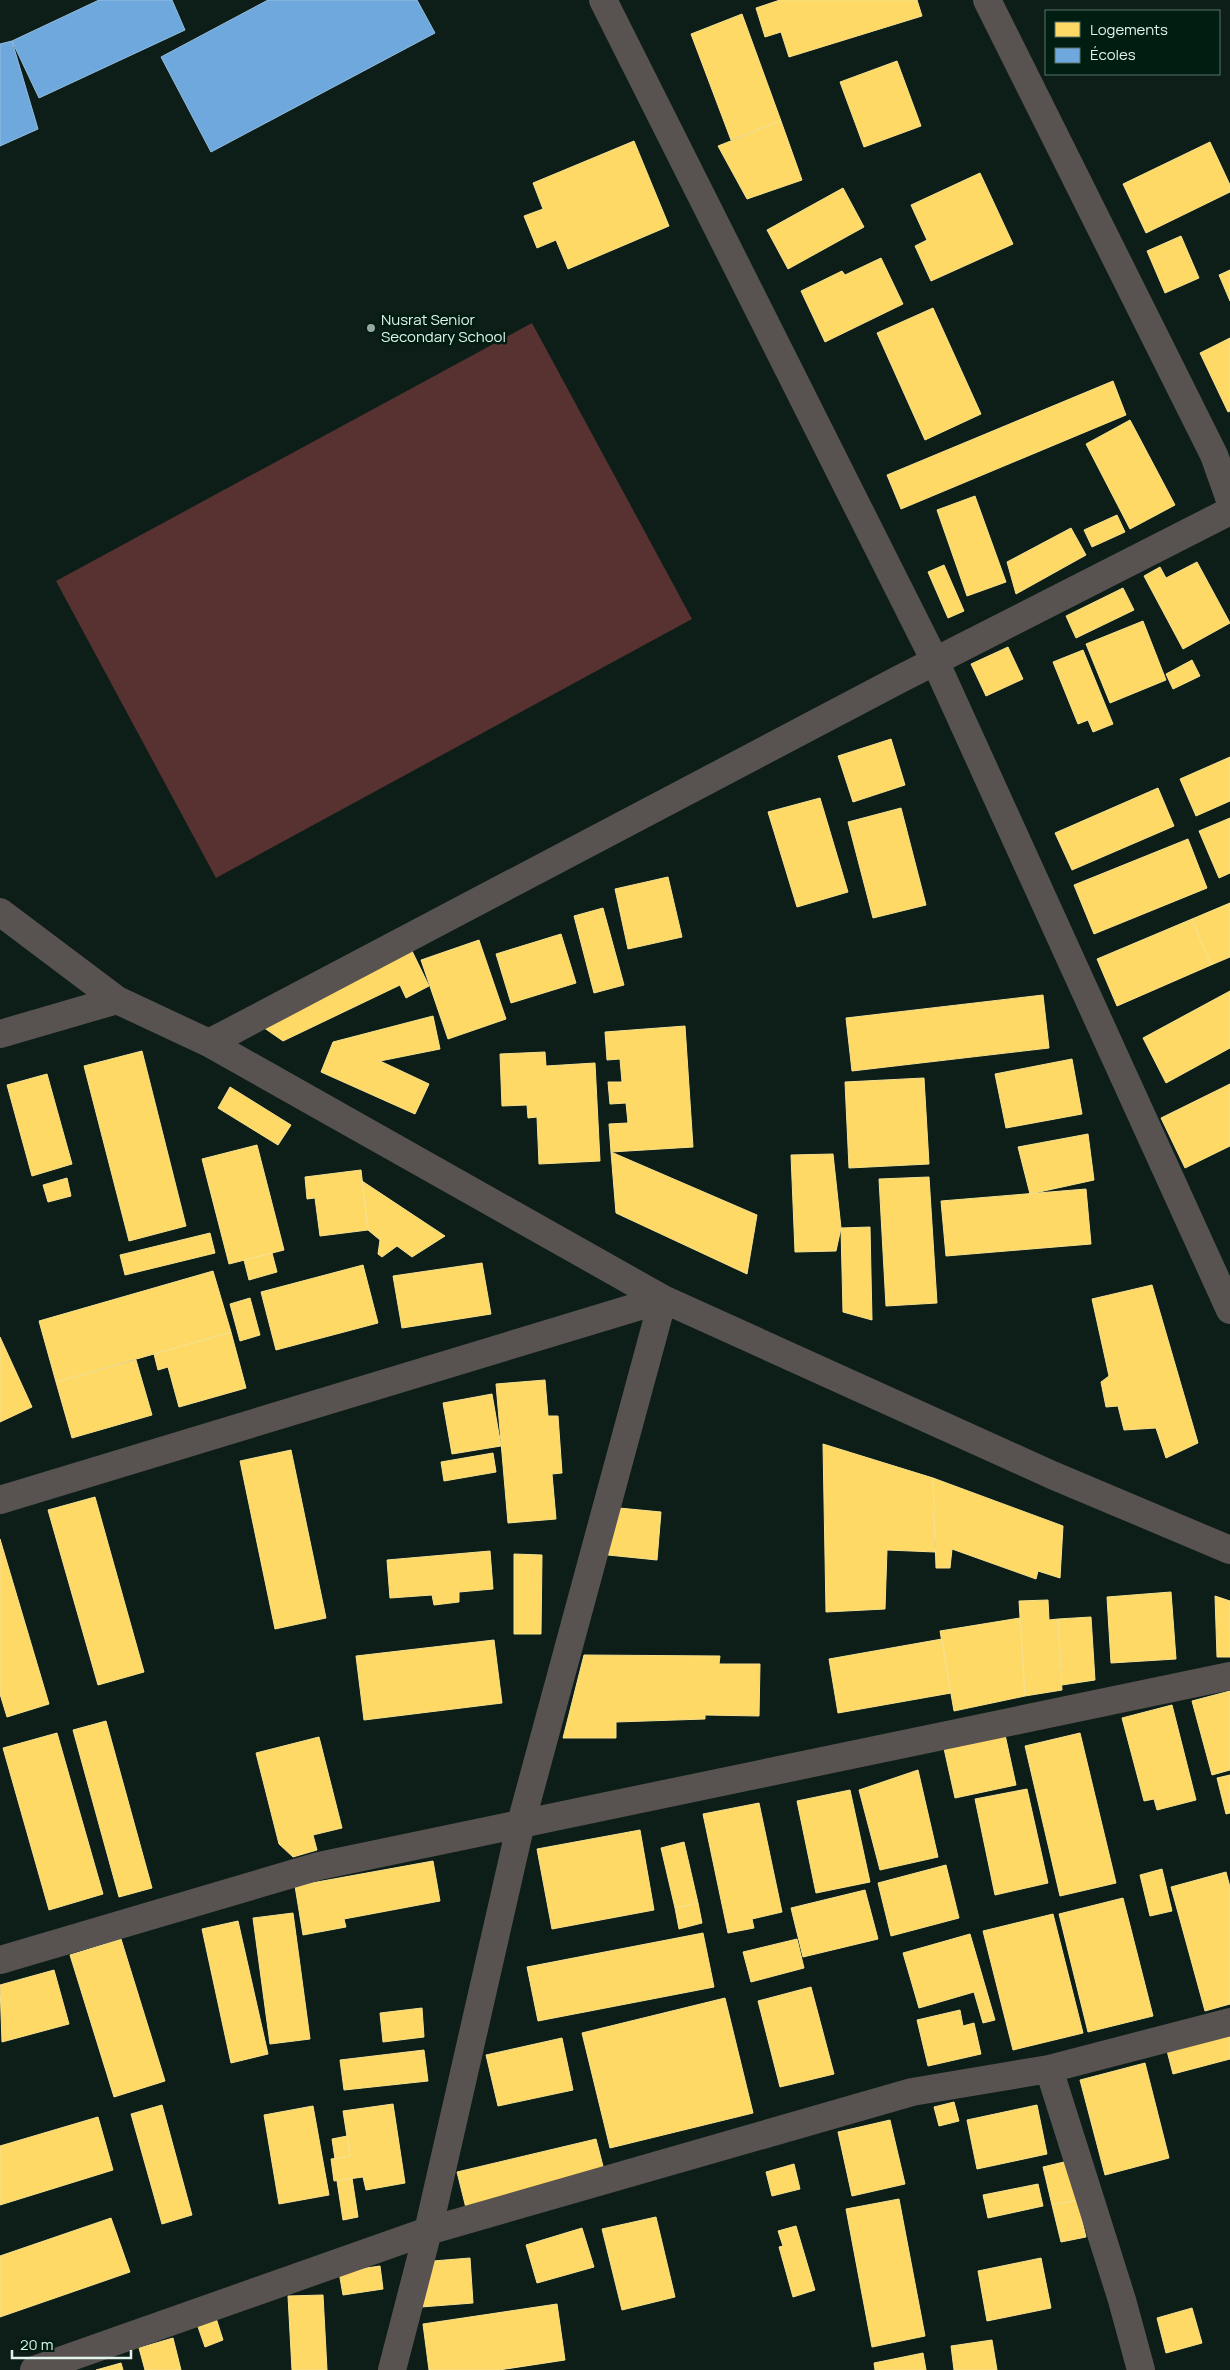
<svg xmlns="http://www.w3.org/2000/svg" width="1230" height="2370" viewBox="0 0 1230 2370" font-family="Manrope,sans-serif">
	<style>
		.green { fill: #573231 }
		.homes { fill: #ffd966; stroke: #f6e18e }
		.schools { fill: #6fa8dc; stroke: #91bee0 }
		.lines { fill: none; stroke-linecap: round; stroke-linejoin: round }
		.street { stroke: #585350; stroke-width: 28 }
		.poi-dot { fill: #97a8a1; stroke: #001d12; stroke-width: 2 }
		.labels { text-anchor: middle; dominant-baseline: central; stroke-width: 5; stroke-linejoin: round; paint-order: stroke }
		.poi-label { font-size: 15px; fill: #e1f3eb; stroke: #001d12; text-anchor: start }
	</style>
	<rect width="100%" height="100%" fill="#0d1e18"/>
	<path class="green" d="M532,323L692,619L216,878L56,581Z"/>
	<path class="homes" d="M780,0H917L922,16L789,57L781,32L765,37L756,8Z
		M742,14L781,121L731,140L691,34Z
		M897,61L921,126L864,147L840,82Z
		M781,121L802,180L747,199L718,146Z
		M634,141L669,226L568,269L556,240L537,248L524,216L543,209L533,183Z
		M1210,142L1230,185V192L1146,233L1123,184Z
		M980,173L1013,244L931,281L915,246L927,240L911,205Z
		M843,188L864,227L788,269L767,230Z
		M1181,236L1199,278L1165,293L1147,251Z
		M881,258L903,304L825,342L801,291L842,271L845,275Z
		M1230,270V301L1219,275Z
		M933,308L981,414L925,440L877,333Z
		M1230,338V411L1228,412L1200,353Z
		M1113,381L1126,415L901,509L887,475Z
		M1130,420L1175,505L1130,529L1086,444Z
		M975,496L1006,582L967,596L937,510Z
		M1117,515L1125,532L1092,547L1084,530Z
		M1071,528L1086,555L1016,594L1007,562Z
		M1197,562L1230,623L1183,649L1144,576L1160,567L1166,578Z
		M944,565L964,611L948,618L928,572Z
		M1123,588L1134,610L1076,638L1066,616Z
		M1143,621L1166,680L1110,703L1086,644Z
		M1008,647L1023,679L986,696L971,664Z
		M1083,650L1113,724L1093,732L1088,720L1078,724L1053,662Z
		M1192,660L1200,676L1173,689L1166,674Z
		M891,739L905,785L853,802L838,756Z
		M1230,757V801L1196,816L1180,779Z
		M1158,788L1174,826L1072,870L1055,833Z
		M820,798L848,892L797,907L768,812Z
		M901,808L926,905L873,918L848,822Z
		M1230,818V873L1219,878L1199,831Z
		M1188,839L1207,888L1094,934L1074,885Z
		M668,877L682,937L628,949L615,889Z
		M1230,903V957L1211,965L1192,919Z
		M603,908L624,985L594,993L574,916Z
		M1192,919L1211,965L1117,1006L1097,959Z
		M561,934L576,983L511,1003L496,954Z
		M479,940L506,1019L448,1039L421,960Z
		M412,951L429,986L406,998L400,985L283,1041L260,1025Z
		M1230,991V1048L1166,1083L1143,1038Z
		M1043,995L1049,1048L852,1071L846,1018Z
		M433,1016L440,1049L380,1061L429,1084L415,1114L321,1072L333,1042Z
		M685,1026L693,1147L611,1152L609,1124L628,1123L626,1103L610,1104L608,1082H622L620,1059L607,1060L605,1032Z
		M142,1051L186,1226L129,1241L84,1066Z
		M545,1052L546,1066L595,1063L600,1161L539,1164L537,1117L528,1118L527,1105L502,1106L500,1054Z
		M1072,1059L1082,1114L1006,1128L995,1074Z
		M47,1074L72,1164L32,1176L7,1085Z
		M924,1078L929,1164L849,1168L845,1082Z
		M1230,1084V1146L1185,1168L1161,1118Z
		M230,1087L291,1125L278,1145L218,1108Z
		M1088,1134L1094,1180L1030,1194L1018,1147Z
		M257,1145L284,1250L229,1264L202,1159Z
		M611,1152L757,1215L747,1274L616,1213Z
		M833,1154L841,1228L836,1251L795,1252L791,1155Z
		M361,1170L368,1230L320,1236L315,1198L307,1199L305,1177Z
		M929,1177L937,1303L886,1306L879,1179Z
		M67,1178L71,1196L48,1202L43,1185Z
		M362,1181L445,1236L412,1257L397,1246L382,1257L378,1254L380,1240L368,1230Z
		M1086,1189L1091,1244L946,1256L941,1201Z
		M870,1227L872,1320L843,1312L841,1228Z
		M210,1233L215,1253L125,1275L120,1255Z
		M272,1253L277,1272L249,1280L244,1260Z
		M482,1263L491,1314L402,1328L393,1276Z
		M363,1265L378,1323L276,1350L261,1292Z
		M213,1271L231,1332L56,1382L39,1321Z
		M1152,1285L1198,1443L1166,1458L1156,1428L1124,1430L1118,1406L1106,1407L1101,1382L1109,1376L1092,1299Z
		M250,1298L260,1335L240,1341L230,1304Z
		M231,1332L246,1388L179,1407L168,1367L158,1370L154,1354Z
		M0,1337L32,1407L0,1422Z
		M136,1360L152,1415L72,1438L56,1382Z
		M545,1380L548,1416H558L562,1473L552,1474L556,1519L508,1523L496,1384Z
		M492,1394L501,1446L452,1454L443,1403Z
		M823,1444L933,1478L935,1552L887,1550L885,1609L826,1612Z
		M291,1450L326,1618L275,1629L240,1461Z
		M493,1453L496,1472L444,1481L441,1462Z
		M933,1478L1063,1526L1060,1578L1038,1571L1036,1579L952,1549L950,1568H936Z
		M95,1497L144,1672L98,1685L48,1510Z
		M619,1508L661,1512L657,1560L608,1555Z
		M0,1539L49,1704L7,1717L0,1694Z
		M490,1551L493,1589L459,1592V1602L434,1605L432,1595L390,1598L387,1560Z
		M514,1554L542,1555L541,1634H514Z
		M1171,1592L1176,1659L1111,1663L1107,1597Z
		M1215,1596L1230,1601V1657H1217Z
		M1048,1600L1049,1620L1058,1619L1062,1690L1025,1696L1019,1601Z
		M1091,1617L1095,1680L1062,1685L1058,1619Z
		M1020,1618L1025,1696L954,1711L940,1631Z
		M942,1639L951,1693L838,1713L829,1659Z
		M494,1640L502,1703L364,1720L356,1656Z
		M584,1655L720,1656L719,1664H760L759,1716L705,1715V1719L616,1722V1738H563Z
		M1230,1691V1770L1212,1775L1192,1701Z
		M1172,1705L1196,1800L1157,1810L1154,1799L1144,1801L1122,1718Z
		M106,1721L152,1888L119,1897L73,1730Z
		M1004,1730L1016,1785L955,1798L943,1744Z
		M57,1733L103,1894L49,1910L3,1748Z
		M1080,1733L1116,1883L1060,1896L1025,1746Z
		M319,1737L342,1828L313,1835L317,1850L293,1857L279,1844L256,1753Z
		M918,1770L938,1857L880,1870L859,1790Z
		M1230,1775V1813L1226,1814L1217,1778Z
		M1027,1789L1048,1883L995,1895L975,1799Z
		M850,1790L870,1882L816,1893L797,1801Z
		M759,1803L782,1912L752,1919L754,1928L728,1933L703,1814Z
		M640,1830L654,1910L552,1929L537,1849Z
		M684,1842L698,1903L675,1908L661,1848Z
		M433,1861L440,1901L344,1919L346,1927L303,1935L295,1886Z
		M946,1865L959,1918L891,1936L878,1883Z
		M1162,1869L1172,1911L1150,1916L1140,1875Z
		M1226,1872L1230,1887V2004L1205,2011L1171,1887Z
		M865,1890L878,1939L803,1957L791,1908Z
		M1123,1898L1153,2016L1088,2032L1059,1914Z
		M698,1903L702,1923L679,1929L675,1908Z
		M293,1913L310,2039L270,2044L253,1918Z
		M1053,1914L1083,2033L1013,2050L983,1931Z
		M238,1921L268,2054L231,2063L202,1929Z
		M703,1933L714,1987L538,2021L527,1967Z
		M970,1934L995,2020L983,2023L974,1992L919,2008L903,1953Z
		M121,1939L165,2081L114,2097L70,1955Z
		M797,1939L804,1968L751,1982L743,1952Z
		M54,1970L69,2024L2,2042L0,1985Z
		M811,1987L834,2074L780,2087L758,2001Z
		M725,1998L753,2113L610,2148L582,2033Z
		M422,2008L424,2037L383,2042L380,2013Z
		M960,2010L963,2026L974,2023L981,2054L928,2066L917,2020Z
		M1230,2026V2059L1173,2074L1165,2043Z
		M562,2038L573,2090L498,2106L486,2055Z
		M424,2050L428,2081L344,2090L340,2060Z
		M1145,2063L1169,2158L1105,2175L1080,2080Z
		M954,2102L959,2121L939,2126L934,2107Z
		M393,2104L405,2183L366,2190L363,2177L334,2181L331,2159L350,2156L343,2111Z
		M162,2105L192,2215L162,2224L131,2114Z
		M1037,2105L1047,2154L977,2169L967,2120Z
		M313,2106L329,2195L279,2204L264,2115Z
		M98,2117L113,2170L0,2205V2146Z
		M890,2120L905,2184L852,2196L838,2132Z
		M347,2136L350,2156L335,2159L332,2139Z
		M596,2139L605,2174L466,2208L457,2172Z
		M1068,2161L1077,2200L1052,2205L1043,2167Z
		M794,2164L800,2189L772,2196L766,2172Z
		M352,2178L358,2217L343,2220L337,2181Z
		M1038,2184L1043,2206L988,2218L983,2195Z
		M899,2199L925,2336L872,2347L846,2209Z
		M1077,2200L1086,2237L1061,2242L1052,2205Z
		M656,2217L675,2297L622,2310L602,2229Z
		M111,2218L130,2272L0,2317V2256Z
		M796,2226L815,2290L793,2297L779,2247L783,2246L778,2231Z
		M582,2228L594,2267L537,2283L526,2245Z
		M470,2258L473,2303L421,2307L433,2261Z
		M1041,2258L1051,2308L987,2321L978,2271Z
		M380,2266L383,2289L343,2295L339,2272Z
		M323,2295L327,2370H292L288,2296Z
		M557,2304L565,2360L499,2370H429L423,2324Z
		M1192,2308L1202,2343L1166,2353L1157,2318Z
		M216,2318L223,2340L205,2347L197,2324Z
		M173,2338L181,2370H145L139,2348Z
		M992,2340L997,2370H954L951,2346Z
		M923,2353L926,2370H875L874,2363Z
		M121,2363L123,2370H96Z"/>
	<path class="schools" d="M99,0H172L185,30L39,98L12,41Z
		M268,0H417L435,33L211,152L161,57Z
		M12,41L38,129L0,146V44Z"/>
	<g class="lines">
		<path class="street" d="M603,0L935,661L1230,1310
			M987,0L1214,455L1230,500
			M0,912L117,1000L209,1043L663,1299L1052,1475L1230,1550
			M0,1034L117,1000
			M209,1043L900,679L1230,511
			M0,1500L663,1299
			M0,1960L319,1866L1230,1676
			M1049,2069L1122,2300L1141,2370
			M34,2370L428,2231L912,2092L1049,2069L1230,2022
			M392,2370L428,2231L521,1823L663,1299"/>
	</g>
	<circle class="poi-dot" cx="371" cy="328" r="5"/>
	<g class="labels">
		<g class="poi-label">
			<text x="381" y="319">Nusrat Senior<tspan x="381" dy="17">Secondary School</tspan></text>
		</g>
	</g>
	<rect x="1045" y="10" width="175" height="65" fill="#001d12" stroke="#5a7369"/>
	<rect x="1055" y="22" width="25" height="15" fill="#ffd966" stroke="#5a7369"/>
	<text x="1090" y="35" font-size="15" fill="#e1f3eb">Logements</text>
	<rect x="1055" y="48" width="25" height="15" fill="#6fa8dc" stroke="#5a7369"/>
	<text x="1090" y="60" font-size="15" fill="#e1f3eb">Écoles</text>
	<path d="M12 2350v8h119v-8" fill="none" stroke="#e1f3eb" stroke-width="2.5"/>
	<text x="20" y="2350" font-size="15" fill="#e1f3eb" stroke="#001d12" stroke-width="4" paint-order="stroke">20 m</text>
</svg>
